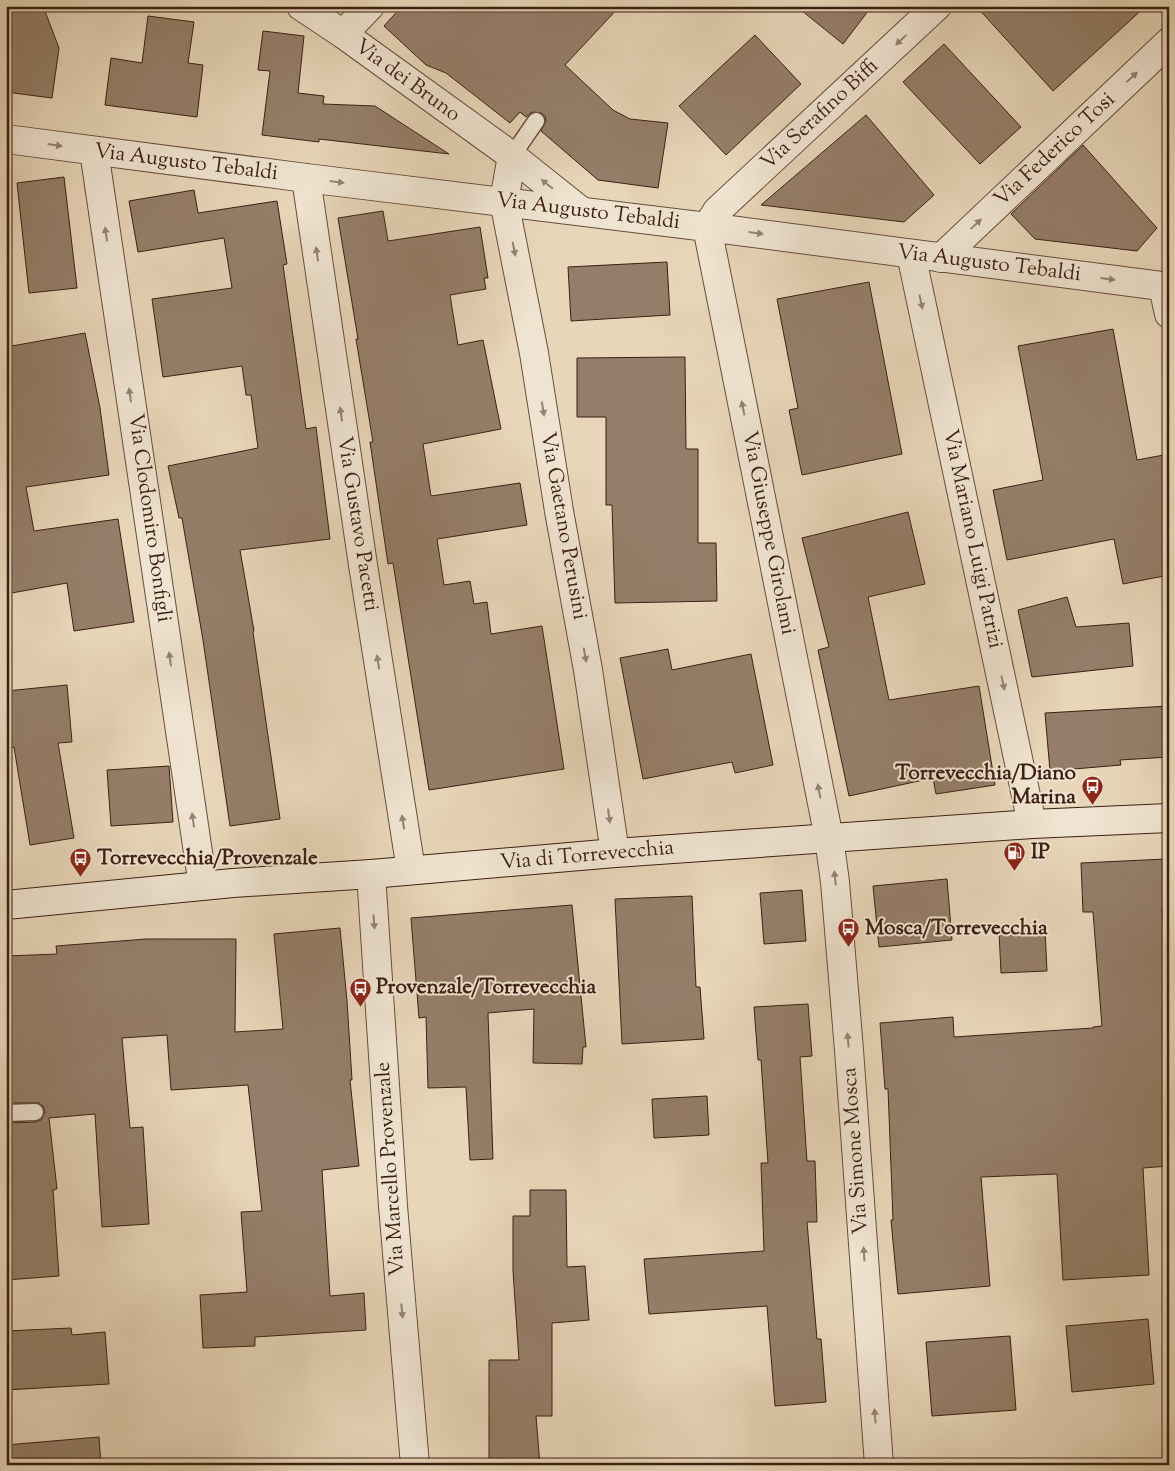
<svg xmlns="http://www.w3.org/2000/svg" width="1175" height="1471" viewBox="0 0 1175 1471" font-family="'Sorts Mill Goudy',serif">
	<style>
		.building { fill: #957e69; stroke: #3d1f13 }
		.lines { fill: none; stroke-linecap: round; stroke-linejoin: round }
		.service-casing { stroke: #684d3c; stroke-width: 19 }
		.minor-casing { stroke: #684d3c; stroke-width: 30 }
		.tertiary-casing { stroke: #684d3c; stroke-width: 30 }
		.secondary-casing { stroke: #3d1f13; stroke-width: 30 }
		.service { stroke: #efe4d1; stroke-width: 16 }
		.minor { stroke: #efe4d1; stroke-width: 28 }
		.tertiary { stroke: #efe4d1; stroke-width: 28 }
		.secondary { stroke: #efe4d1; stroke-width: 28 }
		.oneway { fill: #968272 }
		.labels { text-anchor: middle; dominant-baseline: central; stroke-width: 4; stroke-linejoin: round; paint-order: stroke }
		.street-label { font-size: 21px; fill: #3d1f13; stroke: #efe4d1 }
		.poi-label { font-size: 21px; font-weight: bold; fill: #3d1f13; stroke: #efe4d1; text-anchor: start }
	</style>
	<rect width="100%" height="100%" fill="#e7d6b8"/>
	<filter id="stains"><feTurbulence type="fractalNoise" baseFrequency=".004" numOctaves="4"/><feColorMatrix values="0 0 0 0 .2 0 0 0 0 .09 0 0 0 0 .02 0 0 0 .5 -.17"/></filter>
	<radialGradient id="worn" r=".72"><stop offset=".6" stop-color="#630" stop-opacity="0"/><stop offset="1" stop-color="#630" stop-opacity=".3"/></radialGradient>
	<path class="building" d="M6,6H43L59,48L52,98L6,92Z
		M402,6H620L565,65L613,110L630,119L668,123L658,188L598,180L541,131L546,121L545,116L541,113L532,112L526,117L520,112L510,123L446,73L426,65L384,26Z
		M796,6H872L843,44Z
		M976,6H1146L1053,91Z
		M148,16L194,22L188,63L203,65L197,117L105,105L111,58L142,63Z
		M263,31L304,36L298,93L324,96L323,104L375,106L449,154L319,139V142L262,135L270,71L258,70Z
		M755,35L801,84L726,155L679,106Z
		M944,44L1021,127L980,164L903,82Z
		M866,115L934,195L904,222L761,205Z
		M1083,145L1157,228L1137,251L1035,239L1011,214Z
		M64,177L77,288L29,293L17,183Z
		M194,190L198,213L277,201L287,264L283,265L306,429L316,427L330,539L240,550L254,631L253,632L280,819L230,826L203,640L182,518H179L168,466L258,448L251,395H246L242,366L163,377L152,299L232,288L224,238L138,252L129,201Z
		M383,211L388,241L480,227L488,278H484L486,289L450,295L458,345L483,340L501,429L423,444L431,496L520,483L527,525L437,539L444,585L470,581L474,604L487,602L491,634L542,626L564,769L429,790L393,563L388,564L370,442H373L356,339H358L338,218Z
		M667,262L670,315L571,321L568,267Z
		M869,282L902,454L802,475L789,410L798,408L777,299Z
		M1113,329L1137,460L1169,454V575L1123,584L1114,539L1007,560L993,490L1043,480L1018,346Z
		M85,333L100,408L109,475L26,487L34,531L118,519L134,622L74,631L67,583L6,594V347Z
		M685,357L686,449H698V543H716L717,601L615,603L612,505H606V417H577V358Z
		M908,512L925,584L868,597L889,700L979,686L995,785L936,794L933,778L849,796L818,650L829,647L802,538Z
		M1067,597L1076,627L1129,623L1133,666L1032,677L1018,610Z
		M668,649L672,670L751,654L773,765L735,773L732,762L643,779L620,658Z
		M67,685L72,742L58,743L74,838L30,845L14,747L12,748L6,691Z
		M1169,706V757L1120,760L1121,765L1050,771L1045,713Z
		M169,766L173,822L111,826L107,770Z
		M1166,859L1168,908H1162L1169,997V1166L1143,1168L1149,1275L1063,1280L1057,1174L981,1177L990,1286L898,1294L891,1220H893L888,1089H885L880,1023L953,1017L954,1037L1093,1028V1027L1102,1026L1093,912H1083L1081,863Z
		M947,879L952,940L879,947L873,886Z
		M802,890L806,941L764,944L760,893Z
		M692,896L696,987H700L704,1039L622,1044L615,899Z
		M572,905L586,1047H583L582,1064L533,1063L534,1009L488,1013L493,1159L470,1160L466,1087L428,1088L426,1017L419,1018L411,918Z
		M340,928L347,1001L352,1080H350L359,1166L322,1170L330,1296L364,1293L366,1330L255,1337V1346L203,1348L200,1295L247,1292L241,1212L262,1211L248,1085L171,1090L167,1035L122,1038L130,1128L143,1127L149,1224L102,1227L95,1114L49,1118L57,1189L53,1190L59,1276L6,1280V1123L36,1122L41,1120L45,1112L43,1106L39,1103H6V956L57,954L56,946L146,939H236L235,1032L283,1029L274,934Z
		M1045,930L1047,971L1001,973L999,932Z
		M808,1004L812,1056L800,1057L807,1161H815L817,1222H807L817,1339H821L826,1402L775,1406L767,1306L649,1314L644,1259L764,1251L761,1163H768L761,1060H758L754,1007Z
		M707,1096L709,1135L654,1138L652,1099Z
		M530,1190H566L567,1267L585,1266L589,1320L552,1323V1416H536L540,1465H489V1360H519L513,1271V1216H530Z
		M1148,1319L1154,1384L1072,1392L1066,1326Z
		M71,1328L72,1335L105,1332L109,1384L6,1390V1331Z
		M1010,1336L1016,1410L932,1416L926,1342Z
		M99,1437L101,1465H6V1445Z"/>
	<g class="lines">
		<defs>
			<path id="service" d="M512,156L536,121
				M6,1113L35,1112"/>
			<path id="minor" d="M343,34L370,6
				M94,151L203,886
				M512,156L504,201L534,353L559,511L588,670L615,853
				M306,178L363,565L411,870
				M707,227L829,838
				M911,254L1032,824
				M941,258L1169,42
				M1163,286L1169,314"/>
			<path id="tertiary" d="M301,6L343,34L512,156L581,211
				M6,139L306,178L707,227L1169,287
				M707,227L717,211L937,6
				M829,838L835,882L849,1050L879,1465
				M371,874L393,1206L415,1465"/>
			<path id="secondary" d="M6,905L233,883L371,874L615,853L1032,824L1169,818"/>
		</defs>
		<use href="#service" class="service-casing"/>
		<use href="#minor" class="minor-casing"/>
		<use href="#tertiary" class="tertiary-casing"/>
		<use href="#secondary" class="secondary-casing"/>
		<use href="#service" class="service"/>
		<use href="#minor" class="minor"/>
		<use href="#tertiary" class="tertiary"/>
		<use href="#secondary" class="secondary"/>
	</g>
	<defs><path id="oneway-solid" d="M-6-.8H1V-3.2L6.5 0L1 3.2V.8H-6Z" transform="scale(1.25)"/></defs>
	<g class="oneway">
		<use href="#oneway-solid" transform="translate(901 40) rotate(137)"/>
		<use href="#oneway-solid" transform="translate(1132 77) rotate(-43)"/>
		<use href="#oneway-solid" transform="translate(55 145) rotate(8)"/>
		<use href="#oneway-solid" transform="translate(337 182) rotate(7)"/>
		<use href="#oneway-solid" transform="translate(547 184) rotate(-141)"/>
		<use href="#oneway-solid" transform="translate(976 224) rotate(-43)"/>
		<use href="#oneway-solid" transform="translate(756 233) rotate(8)"/>
		<use href="#oneway-solid" transform="translate(106 234) rotate(-98)"/>
		<use href="#oneway-solid" transform="translate(514 249) rotate(79)"/>
		<use href="#oneway-solid" transform="translate(317 254) rotate(-98)"/>
		<use href="#oneway-solid" transform="translate(1108 279) rotate(7)"/>
		<use href="#oneway-solid" transform="translate(921 302) rotate(78)"/>
		<use href="#oneway-solid" transform="translate(130 395) rotate(-98)"/>
		<use href="#oneway-solid" transform="translate(743 408) rotate(-101)"/>
		<use href="#oneway-solid" transform="translate(543 409) rotate(81)"/>
		<use href="#oneway-solid" transform="translate(341 414) rotate(-98)"/>
		<use href="#oneway-solid" transform="translate(585 655) rotate(80)"/>
		<use href="#oneway-solid" transform="translate(170 659) rotate(-98)"/>
		<use href="#oneway-solid" transform="translate(378 662) rotate(-99)"/>
		<use href="#oneway-solid" transform="translate(1003 683) rotate(78)"/>
		<use href="#oneway-solid" transform="translate(819 791) rotate(-101)"/>
		<use href="#oneway-solid" transform="translate(609 816) rotate(82)"/>
		<use href="#oneway-solid" transform="translate(193 820) rotate(-98)"/>
		<use href="#oneway-solid" transform="translate(403 822) rotate(-99)"/>
		<use href="#oneway-solid" transform="translate(835 878) rotate(-96)"/>
		<use href="#oneway-solid" transform="translate(374 922) rotate(86)"/>
		<use href="#oneway-solid" transform="translate(848 1040) rotate(-95)"/>
		<use href="#oneway-solid" transform="translate(864 1254) rotate(-94)"/>
		<use href="#oneway-solid" transform="translate(402 1311) rotate(85)"/>
		<use href="#oneway-solid" transform="translate(875 1416) rotate(-94)"/>
	</g>
	<defs>
		<symbol id="bus-pin" viewBox="-11 -11 22 30"><path d="M0 17L-7.5 6A9.5 9.5 0 1 1 7.5 6Z" fill="#8f2418" stroke="#efe4d1"/><path d="M-5-6H5V4H4V6H2V4H-2V6H-4V4H-5ZM-3.5-4V0h7V-4ZM-3.5 1.2v1.5H-2V1.2ZM2 1.2v1.5H3.5V1.2Z" fill="#fff"/></symbol>
		<symbol id="fuel-pin" viewBox="-11 -11 22 30"><path d="M0 17L-7.5 6A9.5 9.5 0 1 1 7.5 6Z" fill="#8f2418" stroke="#efe4d1"/><path d="M-5.5-6h7V0h2V4h1.3V-2.5L3-4.5l.8-.8L6-3V5H2.5V1h-1V6h-7ZM-4.2-4.7v3.2H.2V-4.7Z" fill="#fff"/></symbol>
	</defs>
	<g fill-rule="evenodd">
		<use href="#bus-pin" x="1080" y="774" width="25" height="34"/>
		<use href="#fuel-pin" x="1002" y="840" width="25" height="34"/>
		<use href="#bus-pin" x="68" y="846" width="25" height="34"/>
		<use href="#bus-pin" x="836" y="916" width="25" height="34"/>
		<use href="#bus-pin" x="348" y="976" width="25" height="34"/>
	</g>
	<g class="labels">
		<g class="street-label">
			<text transform="translate(407 81) rotate(36)">Via dei Bruno</text>
			<text transform="translate(820 115) rotate(-43)">Via Serafino Biffi</text>
			<text transform="translate(1055 150) rotate(-43)">Via Federico Tosi</text>
			<text transform="translate(186 163) rotate(7)">Via Augusto Tebaldi</text>
			<text transform="translate(588 212) rotate(7)">Via Augusto Tebaldi</text>
			<text transform="translate(989 264) rotate(7)">Via Augusto Tebaldi</text>
			<text transform="translate(149 518) rotate(82)">Via Clodomiro Bonfigli</text>
			<text transform="translate(357 524) rotate(81)">Via Gustavo Pacetti</text>
			<text transform="translate(563 526) rotate(80)">Via Gaetano Perusini</text>
			<text transform="translate(768 533) rotate(79)">Via Giuseppe Girolami</text>
			<text transform="translate(972 539) rotate(78)">Via Mariano Luigi Patrizi</text>
			<text transform="translate(587 856) rotate(-5)">Via di Torrevecchia</text>
			<text transform="translate(856 1151) rotate(-94)">Via Simone Mosca</text>
			<text transform="translate(391 1169) rotate(-94)">Via Marcello Provenzale</text>
		</g>
		<g class="poi-label">
			<text x="1076" y="774" text-anchor="end">Torrevecchia/Diano<tspan x="1076" dy="24">Marina</tspan></text>
			<text x="1031" y="853">IP</text>
			<text x="97" y="859">Torrevecchia/Provenzale</text>
			<text x="865" y="929">Mosca/Torrevecchia</text>
			<text x="376" y="988">Provenzale/Torrevecchia</text>
		</g>
	</g>
	<rect width="1175" height="1471" fill="none" stroke="#e7d6b8" stroke-width="25"/>
	<rect x="8" y="8" width="1160" height="1456" fill="none" stroke="#3d1f13" stroke-width="2.5"/>
	<rect x="12" y="12" width="1150" height="1446" fill="none" stroke="#3d1f13"/>
	<rect width="100%" height="100%" filter="url(#stains)"/>
	<rect width="100%" height="100%" fill="url(#worn)"/>
</svg>
